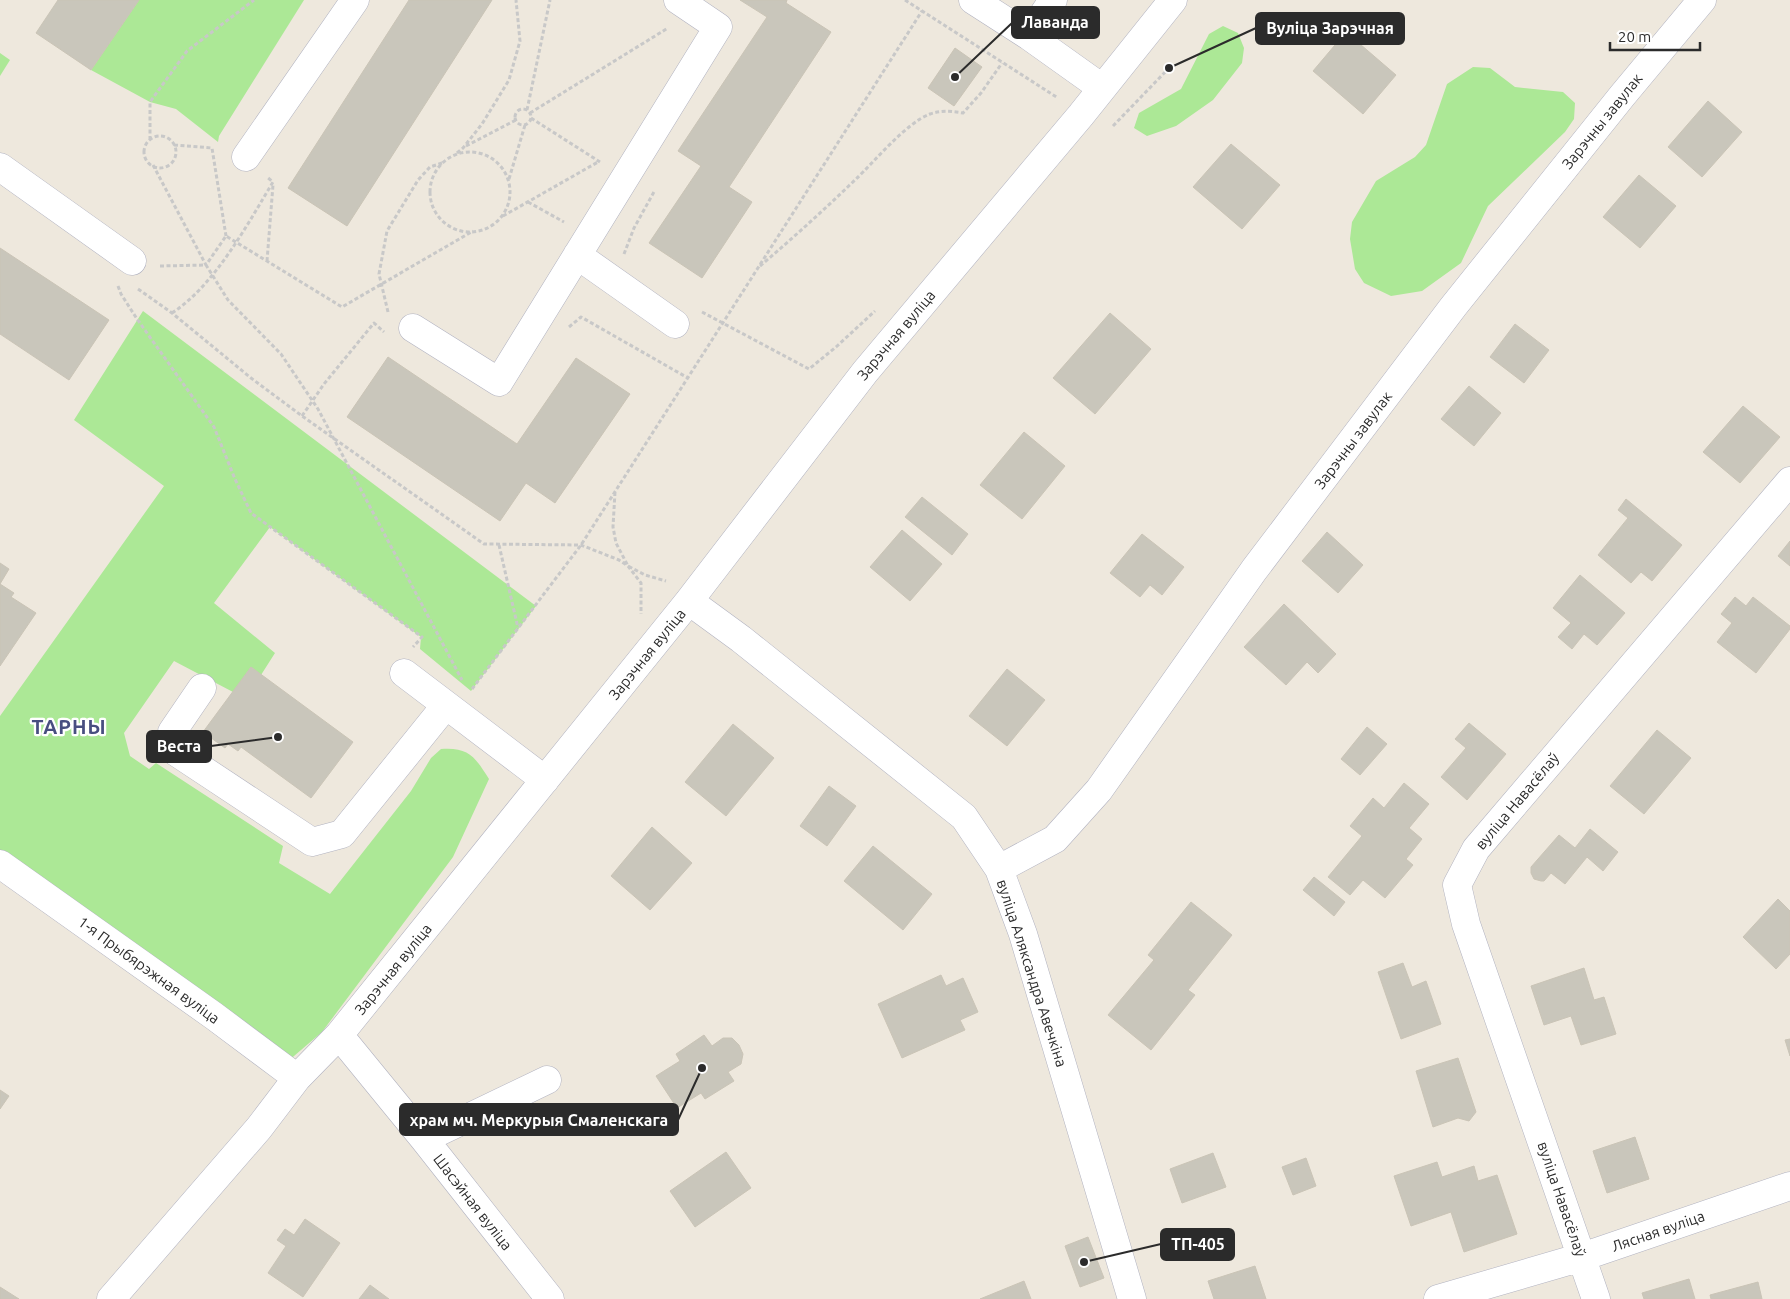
<svg xmlns="http://www.w3.org/2000/svg" width="1790" height="1299" viewBox="0 0 1790 1299" font-family="Ubuntu,sans-serif">
	<style>
		.green { fill: #ace896 }
		.building { fill: #c9c6bb; stroke: #cac4b6 }
		.lines { fill: none; stroke-linecap: round; stroke-linejoin: round }
		.minor-casing { stroke: #b1b2c0; stroke-width: 29 }
		.path { stroke: #c8c8c8; stroke-width: 3; stroke-dasharray: 4 2.5; stroke-linecap: butt }
		.minor { stroke: #fff; stroke-width: 28 }
		.labels { text-anchor: middle; dominant-baseline: central; stroke-width: 4.5; stroke-linejoin: round; paint-order: stroke }
		.street-label { font-size: 15px; fill: #2b2b2b; stroke: #fff }
		.district-label { font-size: 20px; font-weight: bold; letter-spacing: 1px; fill: #484e80; stroke: #fff }
		.leader { fill: none; stroke: #2b2b2b; stroke-width: 2 }
		.callout-dot { fill: #2b2b2b; stroke: #fff; stroke-width: 2 }
		.callout { fill: #2b2b2b; stroke: #2b2b2b; stroke-width: 2 }
		.callout-label { font-size: 16px; text-anchor: middle; font-weight: bold; fill: #fff }
	</style>
	<rect width="100%" height="100%" fill="#eee8dd"/>
	<path class="green" d="M139,0H304L219,136L218,142L176,109L150,102L91,70Z
		M1223,26L1238,33L1244,48L1242,63L1213,100L1176,126L1147,136L1134,128L1139,113L1181,89L1209,34Z
		M0,53L10,60L0,76Z
		M1473,67L1490,68L1515,87L1563,92L1575,103L1574,119L1565,132L1488,206L1461,263L1422,291L1391,296L1364,283L1355,269L1350,239L1352,222L1376,181L1415,157L1426,145L1447,84Z
		M143,311L536,606L471,691L420,649L421,637L270,527L214,603L275,653L261,675L251,667L233,692L174,661L124,733L130,756L149,769L156,763L283,846L279,863L330,894L411,791L431,758L441,749C469,747 475,757 489,779L453,857L322,1032L287,1062L0,864V716L164,486L74,420Z"/>
	<path class="building" d="M58,0H139L91,70L36,33Z
		M409,0H492L347,226L288,188Z
		M740,0H787L786,3L831,32L729,187L752,202L702,278L649,243L701,166L678,151L767,17Z
		M1346,32L1396,75L1363,114L1313,71Z
		M955,48L982,67L954,106L928,88Z
		M1708,101L1742,132L1702,177L1668,147Z
		M1231,144L1280,185L1242,229L1193,187Z
		M1639,175L1676,206L1640,248L1603,217Z
		M0,248L109,320L69,380L0,334Z
		M1110,313L1151,349L1095,414L1053,378Z
		M1515,324L1549,350L1524,383L1490,357Z
		M388,357L517,444L576,358L630,394L555,503L526,483L500,521L347,417Z
		M1469,386L1501,413L1474,446L1441,419Z
		M1743,406L1780,437L1740,483L1703,452Z
		M1024,432L1065,466L1022,519L980,485Z
		M922,497L968,534L952,555L905,517Z
		M1626,499L1682,545L1652,581L1641,572L1631,583L1598,555L1628,518L1618,510Z
		M902,530L942,564L910,601L870,567Z
		M1327,532L1363,565L1338,593L1302,561Z
		M1142,534L1184,567L1162,595L1150,585L1140,597L1110,573Z
		M1790,541V566L1778,556Z
		M0,563L9,569L0,584L14,593L11,597L36,613L0,666Z
		M1580,575L1625,613L1597,645L1584,634L1572,649L1558,637L1571,623L1553,608Z
		M1735,597L1746,606L1753,597L1790,626V629L1756,673L1717,642L1732,623L1721,614Z
		M1284,604L1336,654L1318,673L1307,662L1286,685L1244,647Z
		M251,667L353,742L311,798L241,747L238,751L228,744L225,748L203,732Z
		M1007,669L1045,700L1007,746L969,716Z
		M1469,723L1506,754L1467,800L1441,777L1466,748L1455,739Z
		M733,724L774,758L726,816L685,782Z
		M1367,727L1387,744L1360,775L1341,759Z
		M1657,730L1691,758L1644,814L1610,786Z
		M1404,783L1429,804L1409,828L1422,839L1406,859L1413,865L1385,898L1363,880L1350,895L1328,877L1362,836L1350,826L1373,798L1384,808Z
		M829,786L856,806L827,846L800,826Z
		M652,827L692,863L650,910L611,876Z
		M1590,829L1618,852L1603,871L1587,857L1565,884L1551,873L1544,881H1541L1534,879L1531,873V867L1559,835L1575,848Z
		M873,846L932,894L903,930L844,881Z
		M1314,877L1345,902L1334,916L1303,890Z
		M1778,899L1790,911V954L1776,969L1743,937Z
		M1191,902L1232,935L1188,990L1195,995L1151,1050L1108,1015L1154,960L1148,955Z
		M1403,963L1412,987L1426,981L1441,1024L1401,1039L1378,972Z
		M1584,968L1594,1000L1604,997L1616,1034L1581,1045L1571,1016L1544,1025L1531,986Z
		M941,975L946,986L963,978L978,1012L960,1020L965,1030L902,1058L878,1004Z
		M704,1035L712,1046L723,1038H732L739,1045L743,1054L741,1064L728,1072L734,1081L705,1099L701,1093L677,1108L656,1076L680,1061L676,1054Z
		M1790,1039V1056L1785,1040Z
		M1458,1058L1476,1112L1469,1121L1458,1118L1433,1127L1416,1071Z
		M0,1090L9,1096L0,1109Z
		M1635,1137L1649,1179L1607,1193L1593,1151Z
		M726,1152L751,1188L695,1227L670,1191Z
		M1213,1153L1226,1187L1182,1203L1170,1169Z
		M1306,1158L1316,1186L1293,1195L1282,1167Z
		M1437,1162L1442,1177L1474,1166L1478,1181L1497,1175L1517,1234L1464,1252L1451,1212L1411,1226L1394,1176Z
		M305,1219L340,1243L303,1297L268,1273L286,1246L277,1240L285,1229L294,1235Z
		M1088,1237L1104,1278L1080,1287L1065,1246Z
		M1255,1266L1266,1299H1214L1208,1281Z
		M1689,1279L1695,1299H1644L1642,1293Z
		M1024,1281L1031,1299H980Z
		M1758,1282L1762,1299H1711L1710,1295Z
		M370,1285L389,1299H359Z
		M0,1287L19,1299H0Z"/>
	<g class="lines">
		<defs>
			<path id="minor" d="M973,0L1029,36L1102,88
				M1029,36L1053,0
				M246,157L355,0
				M0,167L132,261
				M577,255L675,324
				M413,328L499,382L718,27L678,0
				M689,601L741,639L964,817L999,869L1023,934L1132,1299
				M404,673L545,780
				M202,688L172,732L176,752L312,842L342,834L446,705
				M0,864L214,1016L297,1078
				M999,869L1055,839L1099,790L1254,570L1453,307L1622,96L1702,0
				M339,1035L424,1139L550,1299
				M424,1139L547,1080
				M111,1299L259,1128L297,1078L339,1035L689,601L865,372L1081,115L1173,0
				M1438,1299L1582,1257L1790,1186
				M1596,1299L1466,924L1457,885L1476,849L1790,481"/>
		</defs>
		<use href="#minor" class="minor-casing"/>
		<path class="path" d="M905,0L1058,98
			M515 117a8 8 0 1 1 16 0a8 8 0 1 1-16 0Z
			M527,110L550,0
			M530,113L668,28
			M531,118L600,162
			M1113,126L1169,68
			M144 152a16 16 0 1 1 32 0a16 16 0 1 1-32 0Z
			M150,140V102L187,51L254,0
			M174,145L212,148L226,236
			M466,146L516,120
			M430 192a40 40 0 1 1 80 0a40 40 0 1 1-80 0Z
			M457,153L463,148L482,124L509,80L520,41L516,0
			M153,165L206,265L226,236L342,307L473,231
			M509,179L525,125
			M528,202L564,222
			M503,216L598,162
			M624,254L634,228L655,190
			M267,261L273,185
			M160,266L206,265L228,300L281,354L318,409L462,680
			M760,266C793,238 825,209 856,179C875,161 906,123 930,114C942,110 951,111 963,113L981,93L1002,63
			M118,286L121,294L137,319L214,427L235,479L251,513L422,637L413,647
			M138,289L172,313L251,378L302,416L484,544L581,545L619,560L628,566L641,583V614
			M388,312L379,274L387,231L418,180L430,167L442,163
			M702,312L809,369L836,347L875,311
			M172,313C215,285 247,225 273,182L267,177
			M569,327L581,317L688,378
			M302,416L324,384L374,323L384,332
			M615,492L613,527L616,543L628,566L645,575L666,581
			M499,545L518,628
			M472,689L581,545L922,11"/>
		<use href="#minor" class="minor"/>
	</g>
	<g class="labels">
		<g class="street-label">
			<text transform="translate(1602 121) rotate(-51)">Зарэчны завулак</text>
			<text transform="translate(896 335) rotate(-50)">Зарэчная вуліца</text>
			<text transform="translate(1353 440) rotate(-53)">Зарэчны завулак</text>
			<text transform="translate(647 654) rotate(-51)">Зарэчная вуліца</text>
			<text transform="translate(1517 801) rotate(-50)">вуліца Навасёлаў</text>
			<text transform="translate(393 969) rotate(-51)">Зарэчная вуліца</text>
			<text transform="translate(149 970) rotate(36)">1-я Прыбярэжная вуліца</text>
			<text transform="translate(1032 973) rotate(72)">вуліца Аляксандра Авечкіна</text>
			<text transform="translate(1562 1199) rotate(71)">вуліца Навасёлаў</text>
			<text transform="translate(473 1202) rotate(52)">Шасэйная вуліца</text>
			<text transform="translate(1658 1231) rotate(-19)">Лясная вуліца</text>
		</g>
		<g class="district-label">
			<text x="69" y="726">ТАРНЫ</text>
		</g>
	</g>
	<path class="leader" d="M955 77L1012 23M1169 68L1256 28M278 737L211 746M702 1068L678 1120M1084 1262L1161 1244"/>
	<g class="callout-dot">
		<circle cx="955" cy="77" r="5"/>
		<circle cx="1169" cy="68" r="5"/>
		<circle cx="278" cy="737" r="5"/>
		<circle cx="702" cy="1068" r="5"/>
		<circle cx="1084" cy="1262" r="5"/>
	</g>
	<g class="callout">
		<rect x="1012" y="7" width="87" height="31" rx="5"/>
		<rect x="1256" y="13" width="148" height="31" rx="5"/>
		<rect x="147" y="731" width="64" height="31" rx="5"/>
		<rect x="400" y="1104" width="278" height="31" rx="5"/>
		<rect x="1161" y="1229" width="73" height="31" rx="5"/>
	</g>
	<g class="callout-label">
		<text x="1055" y="28">Лаванда</text>
		<text x="1330" y="34">Вуліца Зарэчная</text>
		<text x="179" y="752">Веста</text>
		<text x="539" y="1126">храм мч. Меркурыя Смаленскага</text>
		<text x="1198" y="1250">ТП-405</text>
	</g>
	<path d="M1610 42v8h90v-8" fill="none" stroke="#2b2b2b" stroke-width="2.5"/>
	<text x="1618" y="42" font-size="15" fill="#2b2b2b" stroke="#ffffff" stroke-width="4" paint-order="stroke">20 m</text>
</svg>
